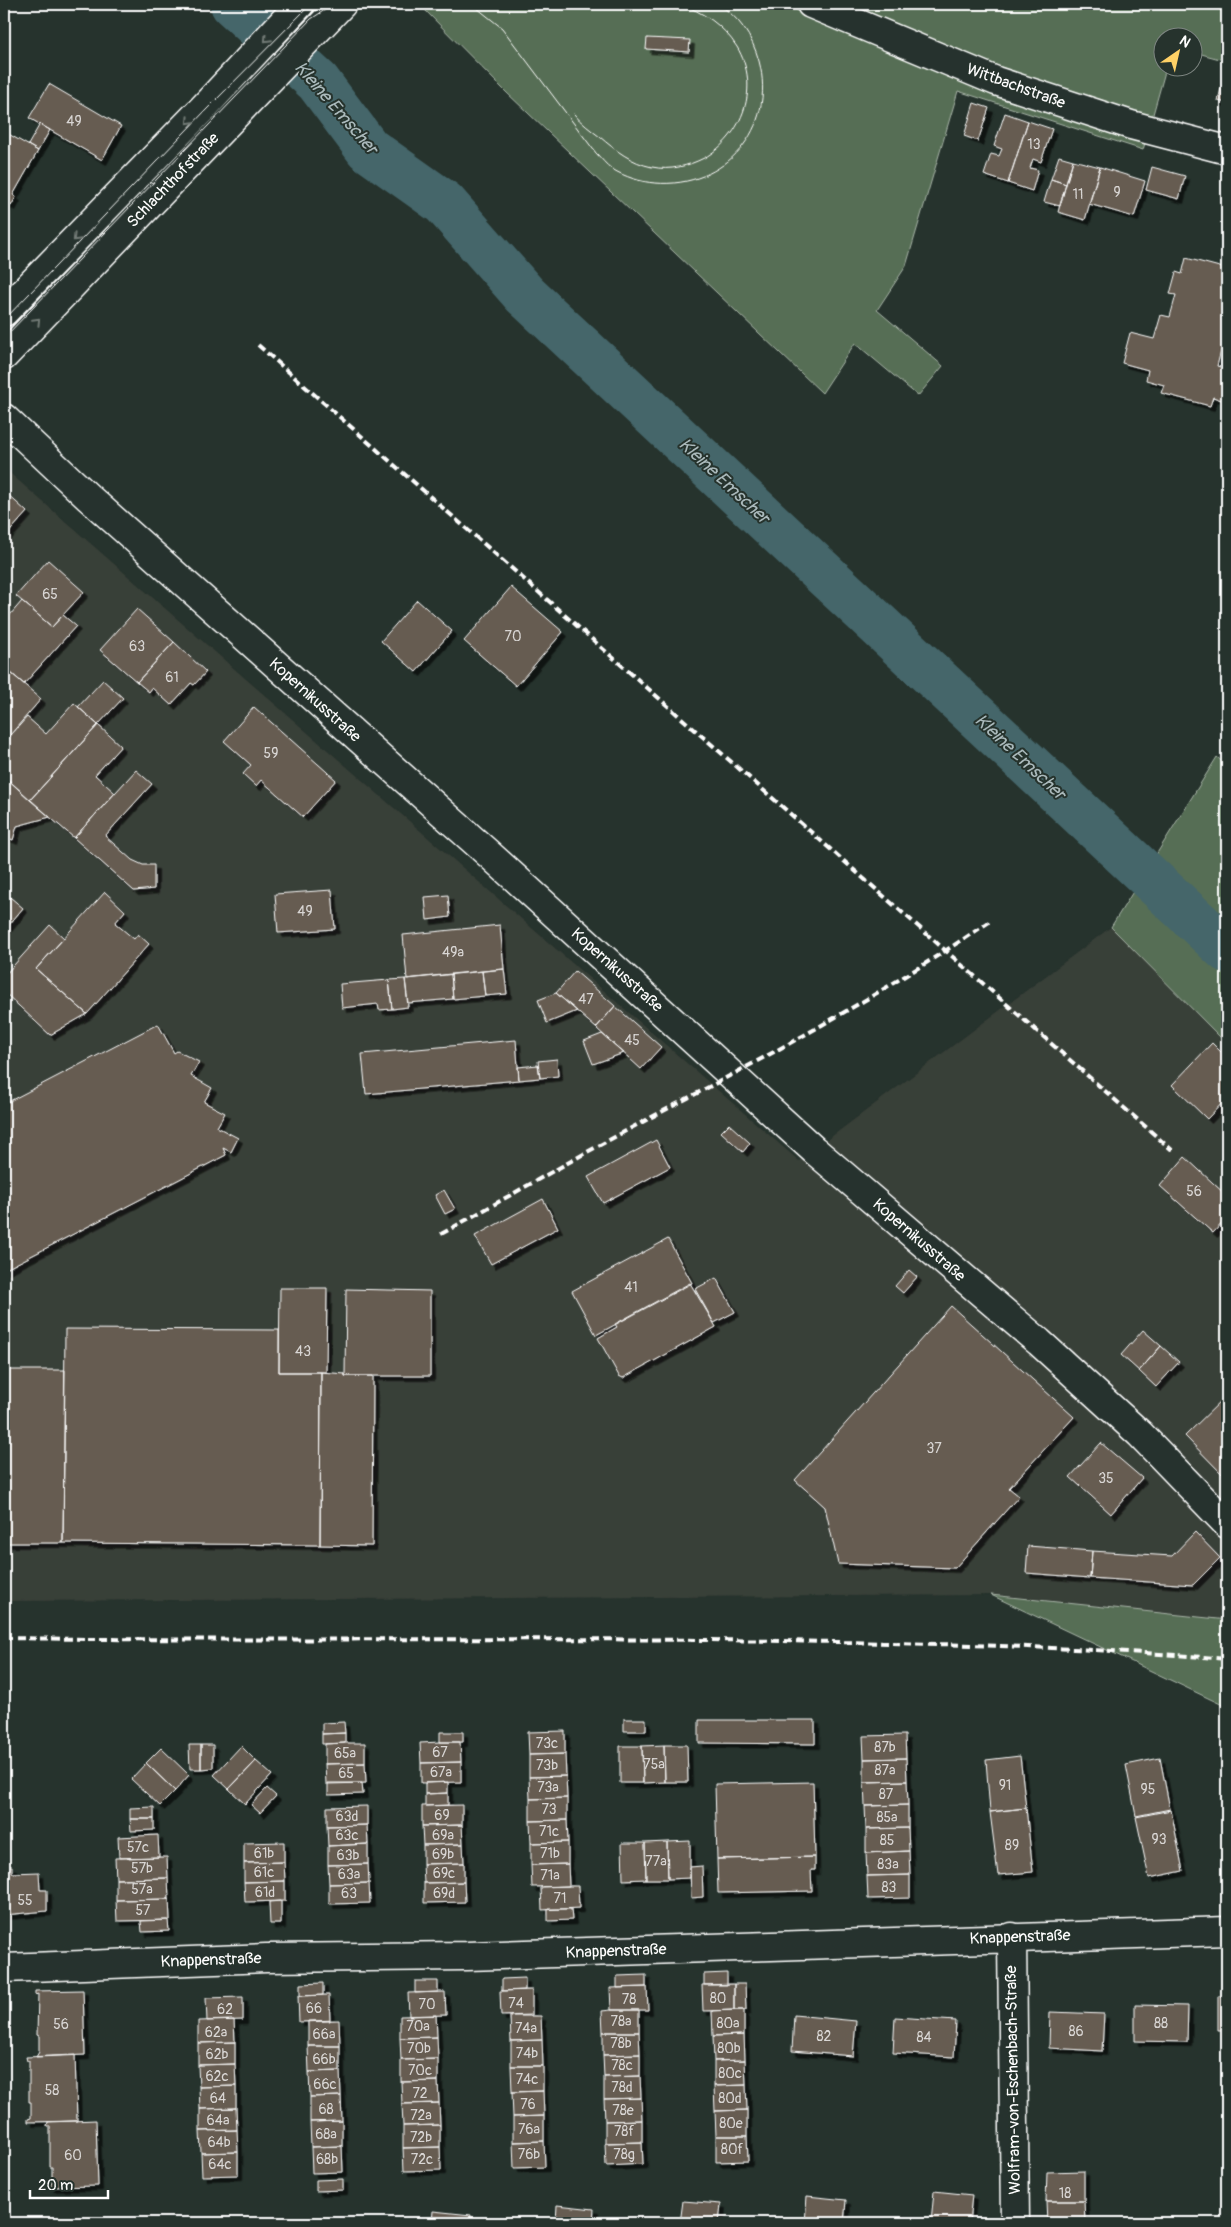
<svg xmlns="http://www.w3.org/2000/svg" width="1231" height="2227" viewBox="0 0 1231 2227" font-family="Pangolin,sans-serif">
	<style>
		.built { fill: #393f38 }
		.green { fill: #566e54; stroke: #aab6aa }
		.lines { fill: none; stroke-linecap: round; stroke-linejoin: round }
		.river { stroke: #44666b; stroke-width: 46 }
		.building { fill: #665c51; stroke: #fff; filter: url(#shadow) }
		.street-casing { stroke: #fff; stroke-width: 31 }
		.secondary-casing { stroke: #fff; stroke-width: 31 }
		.street { stroke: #26332d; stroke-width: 28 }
		.secondary { stroke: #26332d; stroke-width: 28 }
		.tram { stroke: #fff; stroke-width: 1 }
		.rail { stroke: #fff; stroke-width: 4; stroke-dasharray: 8 4; stroke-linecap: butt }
		.oneway { stroke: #727a76 }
		.labels { text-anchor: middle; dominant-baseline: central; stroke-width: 4; stroke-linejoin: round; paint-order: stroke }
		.number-label { font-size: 14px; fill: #d9d6d4 }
		.street-label { font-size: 16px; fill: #fff; stroke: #26332d }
		.water-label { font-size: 18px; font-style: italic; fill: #abbabc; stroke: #26332d }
	</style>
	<defs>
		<filter id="shadow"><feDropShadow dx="4.5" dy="4.5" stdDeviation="0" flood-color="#0009"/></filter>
	</defs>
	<rect width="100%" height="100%" fill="#26332d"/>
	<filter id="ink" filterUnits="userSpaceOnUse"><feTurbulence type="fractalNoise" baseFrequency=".02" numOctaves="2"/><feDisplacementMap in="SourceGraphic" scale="10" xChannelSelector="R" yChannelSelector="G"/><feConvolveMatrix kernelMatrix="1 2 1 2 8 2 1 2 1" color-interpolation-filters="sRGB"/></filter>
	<g filter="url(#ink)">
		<path class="built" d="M4,468L799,1161L1111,927L1227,1044V1620L991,1595L4,1601Z"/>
		<path class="green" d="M419,4H1227V61L1194,52V38H1164V68H1166L1143,150L958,91L906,266L877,310L943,366L918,396L855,343L822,393L506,92Z
			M1217,757L1227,766V1044L1111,927Z
			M991,1595L1227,1620V1707Z"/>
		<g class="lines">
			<path class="river" d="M233,4L318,82L368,149L444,203L525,295L1227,950"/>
		</g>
		<path class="building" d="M647,38L690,40L689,52L646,49Z
			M49,84L121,126L102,160L29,118Z
			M1221,88L1227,90V103L1218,101Z
			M974,103L989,108L978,141L964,136Z
			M1005,113L1028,121L1008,183L984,175L991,154L999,156L1002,149L994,146Z
			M1028,121L1052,129L1041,162L1033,159L1030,168L1038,170L1032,191L1008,183Z
			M40,124L50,130L38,151L28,145Z
			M5,132L38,151L13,195L16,197L11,206L7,204L4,210Z
			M1059,156L1073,160L1066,184L1051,179Z
			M1073,160L1100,167L1085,220L1058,212Z
			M1100,167L1145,181L1134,217L1089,204Z
			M1152,167L1185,176L1179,199L1146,190Z
			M1051,179L1066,184L1060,206L1044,202Z
			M1225,233H1227V260L1221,258L1224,247L1221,246Z
			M1186,258L1227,269V328L1217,366L1227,369V402L1213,397L1210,406L1161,393L1164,385L1146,380L1148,370L1122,363L1130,333L1154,339L1161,315L1170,317L1176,295L1170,294L1176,272L1182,274Z
			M4,491L27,512L4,538Z
			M48,560L84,592L52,627L16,596Z
			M511,587L563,632L516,686L464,641Z
			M417,600L452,631L416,672L381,641Z
			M22,601L52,627L63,615L76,626L24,684L4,667V622Z
			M137,609L174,642L137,682L100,650Z
			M174,642L206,672L194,685L191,683L171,705L152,688L149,692L137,682Z
			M4,667L41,699L4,742Z
			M103,680L123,698L98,725L78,707Z
			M74,703L98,725L30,800L4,776V743L27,717L46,734Z
			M254,707L336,780L303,817L261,780L256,786L243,774L251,765L224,741Z
			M98,725L121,746L95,775L115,793L74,838L30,800Z
			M136,770L152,784L105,836L132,860L143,865H154V889L134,891L74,838Z
			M4,776L50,817L17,826L13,840L4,836Z
			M332,890L335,929L278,933L275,894Z
			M4,892L23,908L4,931Z
			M105,892L125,911L115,923L134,939L138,934L149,944L87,1014L36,969Z
			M448,895L450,917L427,920L425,897Z
			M50,925L64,938L36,969L87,1014L50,1035L4,992V976Z
			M500,925L504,969L407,979L403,935Z
			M504,969L507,994L485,996L482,971Z
			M482,971L485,996L453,999L451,974Z
			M575,971L615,1006L596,1028L556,993Z
			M451,974L453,999L408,1003L405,979Z
			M405,979L408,1007L392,1009L389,980Z
			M389,980L392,1009L379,1010L378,1004L342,1008L340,984Z
			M556,993L577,1011L547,1023L538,1000Z
			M615,1006L661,1047L641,1069L596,1028Z
			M158,1024L174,1053L177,1051L199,1062L191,1076L212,1088L204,1102L225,1113L217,1127L238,1138L231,1152L223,1148L226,1155L4,1270V1104Z
			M602,1034L624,1053L593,1064L584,1041Z
			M516,1040L519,1080L366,1094L362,1054Z
			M1212,1043L1227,1058V1098L1207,1119L1172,1085Z
			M557,1059L558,1076L540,1078L538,1061Z
			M538,1065L540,1078L519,1080L518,1067Z
			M729,1124L750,1143L743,1152L721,1132Z
			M656,1140L670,1167L603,1203L588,1177Z
			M1185,1157L1227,1196V1218L1213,1233L1160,1186Z
			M444,1190L455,1209L445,1214L435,1195Z
			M543,1199L558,1228L491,1264L475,1236Z
			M668,1239L692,1283L596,1335L572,1291Z
			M909,1270L917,1277L903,1293L895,1286Z
			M716,1278L735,1312L714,1323L695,1289Z
			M690,1283L716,1327L623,1378L619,1376L598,1338L617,1327L615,1324Z
			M280,1288H327L326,1372H279Z
			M346,1289L430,1291V1376H345Z
			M951,1306L1074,1417L1009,1488L1019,1496L955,1568L838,1564L825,1507L795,1480Z
			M65,1329L279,1330V1372H321L320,1545L63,1543Z
			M1143,1330L1161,1346L1139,1371L1121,1355Z
			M1161,1346L1179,1362L1156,1387L1139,1371Z
			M4,1370H65L63,1543H4Z
			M321,1372L345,1374V1376H373L372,1546L320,1545Z
			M1227,1395V1479L1185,1436Z
			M1101,1443L1142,1478L1111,1514L1070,1477Z
			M1195,1532L1220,1558L1193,1585L1090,1578L1092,1551L1172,1556Z
			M1028,1546L1092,1551L1090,1578L1026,1573Z
			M624,1719H646V1731H624Z
			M699,1720H815V1744L699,1743Z
			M344,1722L345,1733L322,1734V1723Z
			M565,1731V1754L529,1755L528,1732Z
			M440,1732H463V1742H440Z
			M345,1733V1743L322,1744V1734Z
			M905,1735L906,1758L864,1759L863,1736Z
			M440,1742H460L461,1762L421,1763L420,1743Z
			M345,1743H365V1763L325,1764V1744Z
			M189,1745H201V1769H190Z
			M201,1745H213V1768L201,1769Z
			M664,1745L665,1782L643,1783L642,1746Z
			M664,1745H687L688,1782H665Z
			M241,1746L256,1761L229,1789L214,1775Z
			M620,1746H642L643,1783H620Z
			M161,1748L189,1775L175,1791L146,1763Z
			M565,1754L566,1776L529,1777V1755Z
			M1020,1756L1026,1808L990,1812L986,1760Z
			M906,1758L907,1781L864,1782V1759Z
			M1160,1758L1170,1809L1136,1816L1126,1765Z
			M256,1761L272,1775L245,1804L229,1789Z
			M461,1762V1782L421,1783V1763Z
			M146,1763L175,1791L160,1806L131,1779Z
			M365,1763L366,1783L326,1784L325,1764Z
			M566,1776L567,1798L530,1799L529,1777Z
			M907,1781L908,1805L865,1806L864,1782Z
			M448,1782V1793L425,1794V1783Z
			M813,1782L815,1857L717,1859L715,1784Z
			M328,1783H362L363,1794L328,1795Z
			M267,1788L276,1796L260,1813L251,1805Z
			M448,1793V1805L425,1806V1794Z
			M567,1798V1820L530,1821V1799Z
			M462,1805V1825L422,1826V1806Z
			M908,1805V1828L866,1829L865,1806Z
			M367,1806V1825L327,1826V1807Z
			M154,1807V1819H130V1808Z
			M1026,1808L1033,1872L998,1875L990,1812Z
			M1171,1810L1183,1871L1149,1878L1136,1817Z
			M130,1819H154V1830L131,1831Z
			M567,1820L568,1842L531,1843L530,1821Z
			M367,1825L368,1844L328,1846L327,1826Z
			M462,1825L463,1844L423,1845L422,1826Z
			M908,1828L909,1851L866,1853V1829Z
			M158,1835L159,1857L119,1858L118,1837Z
			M690,1841V1878L668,1879L667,1842Z
			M284,1842V1862L244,1863V1843Z
			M568,1842V1864L531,1865V1843Z
			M667,1842L668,1879H646L645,1843Z
			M622,1843H645L646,1879L623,1880Z
			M368,1844V1864L328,1865V1846Z
			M463,1844L464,1863L423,1864V1845Z
			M909,1851L910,1875L867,1876L866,1853Z
			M167,1857L168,1878L116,1879L115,1858Z
			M815,1857V1870H811L812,1891L718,1893L717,1859Z
			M284,1862L285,1881L244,1882V1863Z
			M464,1863V1882L424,1883L423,1864Z
			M368,1864L369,1883L329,1884L328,1865Z
			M568,1864L569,1886L532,1887L531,1865Z
			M4,1866H12V1873L39,1872L40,1890H47V1911L4,1915Z
			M702,1866L703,1897L691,1898L690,1867Z
			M910,1875V1898L868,1899L867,1876Z
			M168,1878L169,1899L116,1900V1879Z
			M285,1881V1901L245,1902L244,1882Z
			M464,1882L465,1902L424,1903V1883Z
			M369,1883L370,1903L329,1904V1884Z
			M569,1886H578L579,1908L542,1910L541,1887Z
			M169,1899L170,1920L117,1921L116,1900Z
			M281,1901V1924H270L269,1902Z
			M548,1909H571L572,1920L548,1921Z
			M168,1920L169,1931L142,1932L141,1921Z
			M727,1973V1985H704V1974Z
			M646,1975V1987L617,1988V1976Z
			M525,1978V1990L502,1991V1979Z
			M415,1981H438V1992L415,1993Z
			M323,1983V1995L300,1996V1984Z
			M734,1984V2010L703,2011L702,1985Z
			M734,1984H745L746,2010H734Z
			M647,1987L648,2010H611L610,1988Z
			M83,1990L85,2055L36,2057L39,2052V2036L37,2035L38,1994L35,1995V1991Z
			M532,1990V2015L501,2016L500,1991Z
			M445,1992L446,2015L409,2016L408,1993Z
			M329,1995L330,2021L299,2022L298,1996Z
			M1218,1996H1227V2030H1218Z
			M243,1997V2020L207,2021L206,1998Z
			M1135,2005L1188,2006L1187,2042L1135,2041Z
			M611,2010H639V2032H603L602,2011Z
			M734,2010H744V2035L713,2036L712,2011Z
			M1050,2012L1104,2014L1102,2051L1049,2048Z
			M436,2015L437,2037L400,2038V2016Z
			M794,2015L856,2021L853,2056L792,2051Z
			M510,2016H541L542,2040L511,2041Z
			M895,2017L956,2021L954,2057L893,2053Z
			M234,2020L235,2042L198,2043V2021Z
			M339,2020L340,2046H308V2021Z
			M603,2032H639L640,2054L603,2055Z
			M744,2035L745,2060L714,2061L713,2036Z
			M437,2037L438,2059L401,2060L400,2038Z
			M542,2040L543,2066H511V2041Z
			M235,2042V2064L198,2065V2043Z
			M308,2046H340V2071L309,2072Z
			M640,2054V2076L604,2077L603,2055Z
			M75,2055L77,2121L28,2122V2119L31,2118V2102H29V2061H27L26,2057Z
			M438,2059V2081L401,2082V2060Z
			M745,2060L746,2085L714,2086V2061Z
			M235,2064L236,2086L199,2087L198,2065Z
			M511,2066H543V2091L512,2092Z
			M340,2071L341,2096L310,2097L309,2072Z
			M640,2076L641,2098L604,2099V2077Z
			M438,2081L439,2103L402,2104L401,2082Z
			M746,2085L747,2110L715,2111L714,2086Z
			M236,2086V2108L200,2109L199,2087Z
			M543,2091L544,2116L513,2117L512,2092Z
			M341,2096L342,2121L310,2122V2097Z
			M641,2098L642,2120L605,2121L604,2099Z
			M439,2103L440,2125L403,2126L402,2104Z
			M236,2108L237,2130L200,2131V2109Z
			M747,2110V2136H716L715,2111Z
			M544,2116V2141L513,2142V2117Z
			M96,2120L98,2186L49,2187L52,2183V2167H50V2126H47L48,2122Z
			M642,2120V2142L605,2143V2121Z
			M342,2121V2146L311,2147L310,2122Z
			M440,2125V2147L403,2148V2126Z
			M237,2130L238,2152L201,2153L200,2131Z
			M716,2136H747L748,2161L716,2162Z
			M544,2141L545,2167L514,2168L513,2142Z
			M642,2142L643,2164L606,2166L605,2143Z
			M342,2146L343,2172L312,2173L311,2147Z
			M440,2147L441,2170L404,2171L403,2148Z
			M238,2152V2175L202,2176L201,2153Z
			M1084,2171V2201H1046L1047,2172Z
			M343,2179V2190L316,2191V2180Z
			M934,2191L972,2195L969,2223H931Z
			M807,2196L846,2200L844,2223H805Z
			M683,2201L721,2204L719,2223H680Z
			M1046,2201H1084L1085,2223H1047Z
			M557,2205L594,2209L593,2223H556Z
			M433,2211L471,2215L470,2223H432Z"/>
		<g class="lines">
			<defs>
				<path id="street" d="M811,4L996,81L1131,125L1227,150
					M1012,1937L1015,2223
					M4,1968L266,1958L467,1956L1227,1931"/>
				<path id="secondary" d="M4,312L204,107L300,4
					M4,356L342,4
					M4,418L88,497L491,856L814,1150L1039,1342L1140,1434L1227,1524"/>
			</defs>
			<use href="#street" class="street-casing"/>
			<use href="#secondary" class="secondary-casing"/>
			<use href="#street" class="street"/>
			<use href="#secondary" class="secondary"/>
			<path class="tram" d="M472,4L502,28L596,153C601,158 606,165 612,169C625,177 641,182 655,183C725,189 777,128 759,61C752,36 739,17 718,4
				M574,114C581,123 591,130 600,137C615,150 632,163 652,167C670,171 688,166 704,158C743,136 761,87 737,47C723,25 703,12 680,4
				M4,320L207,109L311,4
				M4,338L311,19L334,4"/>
			<path class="rail" d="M258,345L1172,1150
				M441,1234C517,1192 592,1148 669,1108C778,1051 887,991 989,922
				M4,1638C281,1642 557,1636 834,1642C966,1644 1096,1648 1227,1659"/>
		</g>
		<defs><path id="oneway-chevron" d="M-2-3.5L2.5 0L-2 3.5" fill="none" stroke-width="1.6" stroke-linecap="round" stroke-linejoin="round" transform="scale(1.25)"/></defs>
		<g class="oneway">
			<use href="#oneway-chevron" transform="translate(267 39) rotate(133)"/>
			<use href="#oneway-chevron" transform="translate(189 121) rotate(134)"/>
			<use href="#oneway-chevron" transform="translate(76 238) rotate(134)"/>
			<use href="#oneway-chevron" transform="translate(37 321) rotate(-46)"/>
		</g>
	</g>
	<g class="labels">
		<g class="number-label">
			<text x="74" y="121">49</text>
			<text x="1034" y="144">13</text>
			<text x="1117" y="192">9</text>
			<text x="1078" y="194">11</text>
			<text x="50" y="594">65</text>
			<text x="513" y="636">70</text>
			<text x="137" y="646">63</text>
			<text x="172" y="677">61</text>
			<text x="271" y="753">59</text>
			<text x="305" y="911">49</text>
			<text x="453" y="952">49a</text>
			<text x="586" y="999">47</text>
			<text x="632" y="1040">45</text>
			<text x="1194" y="1191">56</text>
			<text x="631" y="1287">41</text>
			<text x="303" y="1351">43</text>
			<text x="934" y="1448">37</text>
			<text x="1106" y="1478">35</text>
			<text x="547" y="1743">73c</text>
			<text x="885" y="1747">87b</text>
			<text x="440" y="1752">67</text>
			<text x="345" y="1753">65a</text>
			<text x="654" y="1764">75a</text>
			<text x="547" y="1765">73b</text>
			<text x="885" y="1770">87a</text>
			<text x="441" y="1772">67a</text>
			<text x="346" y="1773">65</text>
			<text x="1005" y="1785">91</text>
			<text x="548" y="1787">73a</text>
			<text x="1148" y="1789">95</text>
			<text x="886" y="1794">87</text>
			<text x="549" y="1809">73</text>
			<text x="442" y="1815">69</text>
			<text x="347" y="1816">63d</text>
			<text x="887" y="1817">85a</text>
			<text x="549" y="1831">71c</text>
			<text x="347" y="1835">63c</text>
			<text x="443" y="1835">69a</text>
			<text x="1159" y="1839">93</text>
			<text x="887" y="1840">85</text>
			<text x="1012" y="1845">89</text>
			<text x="138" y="1847">57c</text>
			<text x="264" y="1853">61b</text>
			<text x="550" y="1853">71b</text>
			<text x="443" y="1854">69b</text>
			<text x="348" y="1855">63b</text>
			<text x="656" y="1861">77a</text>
			<text x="888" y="1864">83a</text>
			<text x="142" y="1868">57b</text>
			<text x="264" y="1872">61c</text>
			<text x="444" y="1873">69c</text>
			<text x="349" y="1874">63a</text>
			<text x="550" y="1875">71a</text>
			<text x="889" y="1887">83</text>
			<text x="142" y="1889">57a</text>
			<text x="265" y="1892">61d</text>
			<text x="349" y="1893">63</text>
			<text x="444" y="1893">69d</text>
			<text x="560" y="1898">71</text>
			<text x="25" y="1900">55</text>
			<text x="143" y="1910">57</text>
			<text x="718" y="1998">80</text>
			<text x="629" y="1999">78</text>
			<text x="516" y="2003">74</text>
			<text x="427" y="2004">70</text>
			<text x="314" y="2008">66</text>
			<text x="225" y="2009">62</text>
			<text x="621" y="2021">78a</text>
			<text x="728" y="2023">80a</text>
			<text x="1161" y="2023">88</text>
			<text x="61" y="2024">56</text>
			<text x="418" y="2026">70a</text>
			<text x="526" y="2028">74a</text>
			<text x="1076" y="2031">86</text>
			<text x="216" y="2032">62a</text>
			<text x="324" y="2034">66a</text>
			<text x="824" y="2036">82</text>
			<text x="924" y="2037">84</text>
			<text x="621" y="2043">78b</text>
			<text x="419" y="2048">70b</text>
			<text x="729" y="2048">80b</text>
			<text x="527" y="2053">74b</text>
			<text x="217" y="2054">62b</text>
			<text x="324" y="2059">66b</text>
			<text x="622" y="2065">78c</text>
			<text x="420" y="2070">70c</text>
			<text x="730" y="2073">80c</text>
			<text x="217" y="2076">62c</text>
			<text x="527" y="2079">74c</text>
			<text x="325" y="2084">66c</text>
			<text x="622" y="2087">78d</text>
			<text x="52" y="2090">58</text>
			<text x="420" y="2093">72</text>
			<text x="218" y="2098">64</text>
			<text x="730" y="2098">80d</text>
			<text x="528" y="2104">76</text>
			<text x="326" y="2109">68</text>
			<text x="623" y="2110">78e</text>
			<text x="421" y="2115">72a</text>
			<text x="218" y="2120">64a</text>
			<text x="731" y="2123">80e</text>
			<text x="529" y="2129">76a</text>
			<text x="624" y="2131">78f</text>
			<text x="326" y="2134">68a</text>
			<text x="421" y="2137">72b</text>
			<text x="219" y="2142">64b</text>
			<text x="732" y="2149">80f</text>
			<text x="529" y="2154">76b</text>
			<text x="624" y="2154">78g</text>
			<text x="73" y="2155">60</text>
			<text x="327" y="2159">68b</text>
			<text x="422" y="2159">72c</text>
			<text x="220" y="2164">64c</text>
			<text x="1065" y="2193">18</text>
		</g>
		<g class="street-label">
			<text transform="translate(1016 86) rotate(20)">Wittbachstraße</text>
			<text transform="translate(173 180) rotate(-46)">Schlachthofstraße</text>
			<text transform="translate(315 700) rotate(42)">Kopernikusstraße</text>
			<text transform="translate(617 970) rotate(42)">Kopernikusstraße</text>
			<text transform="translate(919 1240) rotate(41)">Kopernikusstraße</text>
			<text transform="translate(1020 1937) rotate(-2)">Knappenstraße</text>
			<text transform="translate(616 1951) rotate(-2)">Knappenstraße</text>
			<text transform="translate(211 1960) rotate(-2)">Knappenstraße</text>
			<text transform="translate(1013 2080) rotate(-91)">Wolfram-von-Eschenbach-Straße</text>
		</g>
		<g class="water-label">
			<text transform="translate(336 108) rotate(49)">Kleine Emscher</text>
			<text transform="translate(724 481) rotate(43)">Kleine Emscher</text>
			<text transform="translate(1020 757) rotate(43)">Kleine Emscher</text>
		</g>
	</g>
	<rect width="1231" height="2227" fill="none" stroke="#26332d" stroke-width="20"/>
	<rect x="10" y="10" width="1211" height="2207" fill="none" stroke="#fff" stroke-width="2" filter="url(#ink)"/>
	<g transform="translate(1178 52) rotate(34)"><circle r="24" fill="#26332d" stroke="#7d8581"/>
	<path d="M0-4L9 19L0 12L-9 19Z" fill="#ffd166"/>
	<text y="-8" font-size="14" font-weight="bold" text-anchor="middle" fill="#ffffff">N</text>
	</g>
	<path d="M30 2190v8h78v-8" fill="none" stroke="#ffffff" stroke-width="2.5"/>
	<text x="38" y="2190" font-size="15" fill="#ffffff" stroke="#26332d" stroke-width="4" paint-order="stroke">20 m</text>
</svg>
